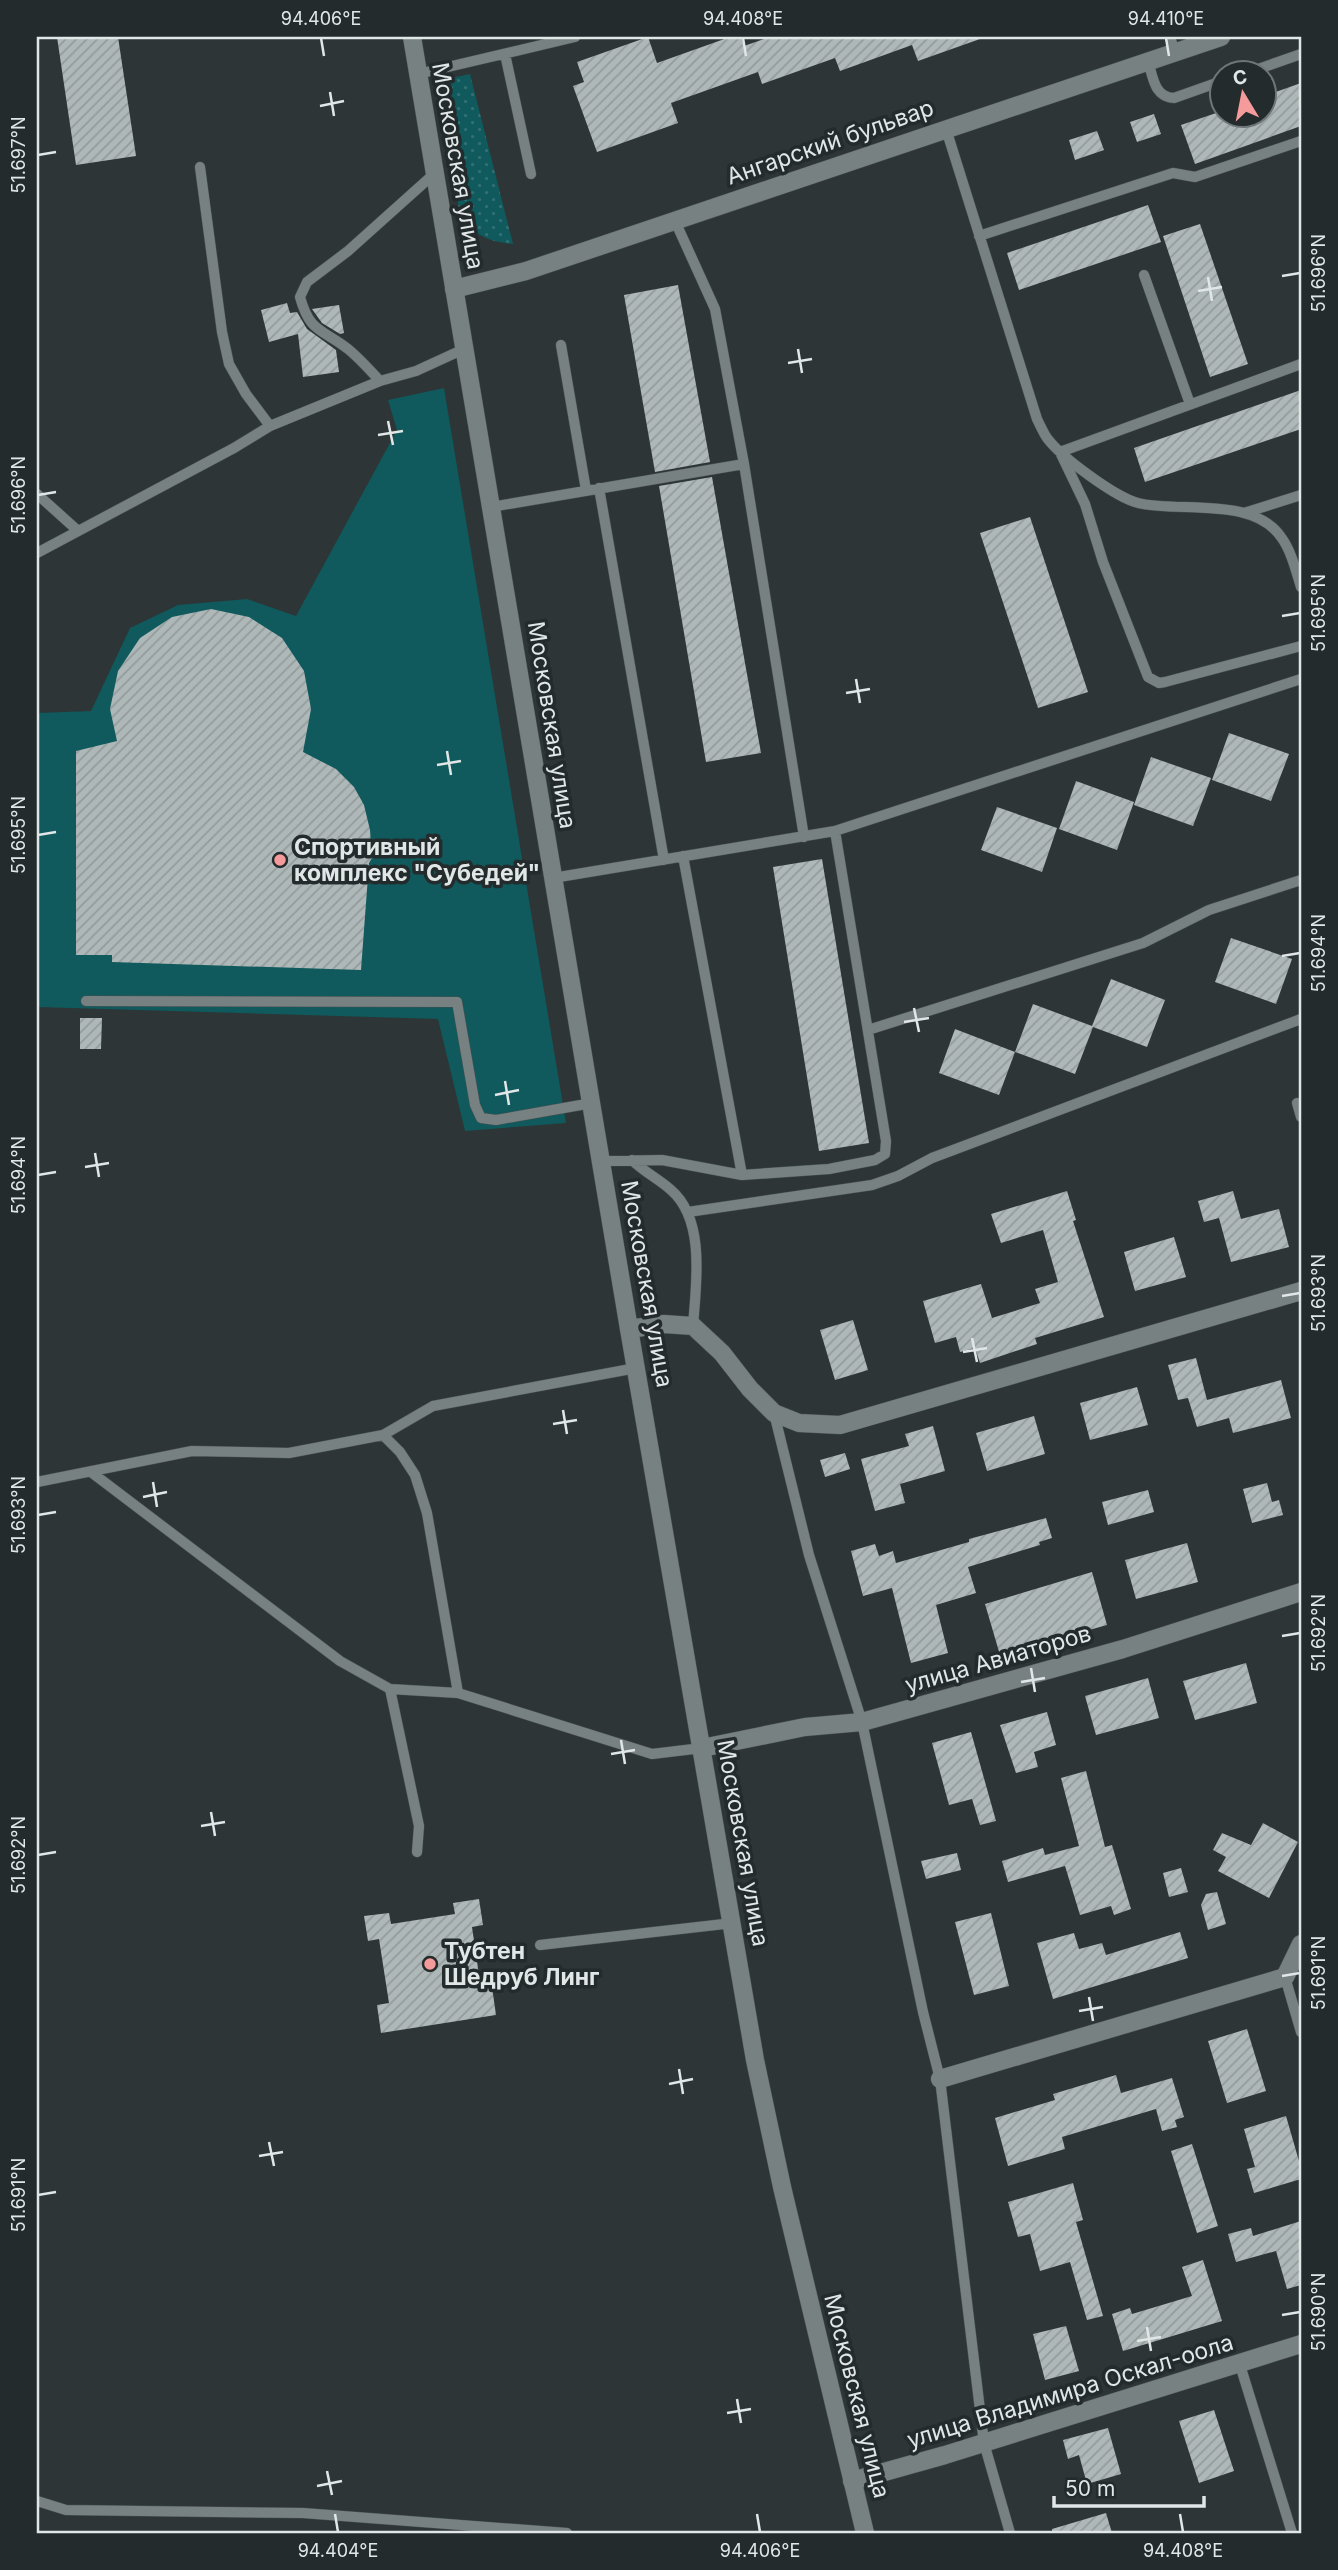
<svg xmlns="http://www.w3.org/2000/svg" width="1338" height="2570" viewBox="0 0 1338 2570" font-family="Inter,sans-serif">
	<style>
		.grass { fill: url(#grass-dots) }
		.pitch { fill: #10595c }
		.building { fill: url(#building-hatch) }
		.lines { fill: none; stroke-linecap: round; stroke-linejoin: round }
		.service-casing { stroke: #4a5152; stroke-width: 11 }
		.minor-casing { stroke: #4a5152; stroke-width: 19 }
		.tertiary-casing { stroke: #4a5152; stroke-width: 19 }
		.secondary-casing { stroke: #4a5152; stroke-width: 19 }
		.service { stroke: #778181; stroke-width: 10 }
		.minor { stroke: #778181; stroke-width: 18 }
		.tertiary { stroke: #778181; stroke-width: 18 }
		.secondary { stroke: #778181; stroke-width: 18 }
		.ticks { fill: none; stroke: #e1e6e7; stroke-width: 2.5 }
		.poi-dot { fill: #f59b9b; stroke: #232b2c; stroke-width: 2.5 }
		.labels { text-anchor: middle; dominant-baseline: central; stroke-width: 7; stroke-linejoin: round; paint-order: stroke }
		.street-label { font-size: 23px; fill: #e1e6e7; stroke: #232b2c }
		.poi-label { font-size: 23px; font-weight: bold; fill: #e1e6e7; stroke: #232b2c; text-anchor: start }
		.neatline { fill: none; stroke: #e1e6e7; stroke-width: 2.5 }
		.ticks-label { font-size: 18px; text-anchor: middle; fill: #e1e6e7 }
	</style>
	<defs>
		<pattern id="grass-dots" width="8" height="8" patternUnits="userSpaceOnUse" patternTransform="scale(1.75)"><rect width="8" height="8" fill="#10595c"/><path d="M2 2h.1M6 6h.1" fill="none" stroke="#327173" stroke-width="1.8" stroke-linecap="round"/></pattern>
		<pattern id="building-hatch" width="6" height="6" patternUnits="userSpaceOnUse" patternTransform="scale(1.75)"><rect width="6" height="6" fill="#aeb8b8"/><path d="M-1 1l2-2M0 6l6-6M5 7l2-2" fill="none" stroke="#949b9b"/></pattern>
	</defs>
	<rect width="100%" height="100%" fill="#2d3536"/>
	<path class="grass" d="M470,74L513,244C489,242 474,235 460,215L438,86L442,80Z"/>
	<path class="pitch" d="M444,388L566,1123L465,1131L438,1019L37,1007V713L91,711L130,628L178,605L247,599L296,616L397,430L388,400Z"/>
	<path class="building" d="M57,37H118L136,156L76,165Z
		M648,37L657,63L730,37H741L744,46L770,37H980V39L918,61L912,45L840,71L835,58L762,84L758,72L671,103L678,123L597,152L573,86L584,82L577,62Z
		M1301,83V126L1195,164L1181,125L1222,111V116H1264V96Z
		M1154,114L1161,134L1137,142L1130,122Z
		M1097,131L1104,150L1075,160L1069,140Z
		M1148,205L1161,242L1019,290L1007,253Z
		M1200,224L1248,364L1210,377L1163,236Z
		M678,285L710,462L655,472L624,295Z
		M287,303L290,313L297,312L307,329L336,350L339,372L303,377L298,334L269,342L261,310Z
		M339,305L344,333L340,334L322,323L312,309Z
		M1301,390V429L1145,482L1134,448Z
		M712,477L761,753L706,762L659,486Z
		M1030,517L1088,692L1038,708L980,533Z
		M211,609L249,617L282,638L304,671L311,709L303,752L336,769L354,787L364,805L370,830L372,858L369,863L361,970L112,962V955H76V751L117,741L110,709L118,671L140,638L172,617Z
		M1229,733L1289,754L1271,801L1212,780Z
		M1151,757L1211,778L1193,826L1134,805Z
		M1076,781L1134,802L1117,850L1059,829Z
		M997,807L1057,828L1042,872L981,850Z
		M822,859L869,1143L819,1151L773,867Z
		M1231,938L1292,959L1276,1004L1215,982Z
		M1111,979L1165,1000L1147,1047L1093,1027L1075,1074L1015,1052L1033,1004L1092,1026Z
		M80,1018H102L101,1049H80Z
		M955,1029L1015,1052L999,1095L939,1073Z
		M1067,1191L1076,1220L1073,1221L1104,1317L1035,1338L1037,1344L980,1363L975,1348L960,1352L956,1337L935,1343L923,1301L981,1284L992,1318L1040,1303L1035,1289L1058,1282L1043,1230L1001,1243L991,1214Z
		M1233,1191L1241,1219L1279,1209L1289,1247L1231,1262L1219,1218L1204,1222L1198,1201Z
		M1174,1237L1186,1277L1135,1291L1124,1252Z
		M853,1320L868,1370L835,1380L820,1330Z
		M1196,1358L1207,1400L1281,1380L1291,1418L1233,1433L1229,1418L1197,1427L1188,1398L1178,1400L1168,1365Z
		M1137,1387L1148,1425L1090,1440L1080,1403Z
		M1034,1416L1045,1454L987,1471L976,1433Z
		M933,1426L945,1471L900,1484L905,1503L875,1511L861,1459L909,1446L905,1434Z
		M845,1453L850,1469L825,1477L820,1460Z
		M1267,1483L1272,1502L1279,1500L1283,1515L1252,1523L1243,1489Z
		M1148,1490L1154,1512L1108,1525L1102,1502Z
		M1046,1518L1052,1538L1039,1542L1040,1545L968,1567L976,1593L936,1605L948,1653L911,1663L892,1588L863,1596L851,1551L875,1544L879,1556L893,1551L896,1563L969,1542V1539Z
		M1187,1543L1198,1582L1136,1599L1125,1560Z
		M1092,1572L1107,1625L1000,1655L985,1604Z
		M1246,1663L1257,1703L1195,1720L1183,1681Z
		M1148,1678L1159,1718L1096,1735L1085,1696Z
		M1047,1712L1056,1745L1034,1752L1038,1767L1016,1773L1000,1725Z
		M971,1732L996,1821L980,1825L972,1799L949,1805L932,1743Z
		M1086,1771L1105,1847L1112,1845L1131,1909L1114,1915L1111,1906L1080,1915L1065,1866L1008,1882L1002,1861L1043,1848L1045,1855L1079,1846L1061,1778Z
		M1263,1823L1298,1842L1269,1898L1218,1871L1226,1857L1213,1850L1222,1833L1251,1845Z
		M957,1853L961,1870L926,1879L921,1861Z
		M1181,1868L1188,1892L1169,1897L1163,1873Z
		M1217,1892L1226,1924L1208,1930L1201,1905L1206,1894Z
		M479,1899L483,1925L472,1927L481,1989L492,1987L496,2015L381,2033L377,2005L389,2003L379,1939L368,1941L364,1916L389,1913L391,1924L455,1914L453,1903Z
		M991,1913L1009,1986L974,1995L955,1922Z
		M1180,1932L1188,1958L1053,1999L1037,1943L1074,1933L1079,1949L1102,1943L1106,1955Z
		M1247,2029L1266,2091L1227,2103L1208,2041Z
		M1116,2075L1121,2093L1172,2078L1184,2117L1175,2120L1177,2127L1162,2131L1156,2109L1062,2137L1065,2149L1008,2166L995,2118L1055,2100L1053,2094Z
		M1286,2116L1301,2168V2179L1254,2193L1247,2169L1255,2167L1244,2129Z
		M1192,2144L1218,2226L1197,2233L1171,2151Z
		M1073,2183L1083,2220L1076,2222L1103,2316L1087,2320L1070,2262L1040,2271L1030,2234L1018,2237L1008,2202Z
		M1301,2221V2285L1287,2289L1276,2251L1236,2262L1228,2234L1251,2228L1253,2236Z
		M1203,2260L1222,2321L1123,2351L1112,2314L1130,2308L1132,2314L1192,2296L1182,2267Z
		M1066,2326L1079,2371L1045,2380L1033,2334Z
		M1214,2410L1234,2471L1199,2483L1179,2421Z
		M1108,2428L1121,2474L1087,2484L1079,2455L1068,2459L1063,2440Z
		M1106,2513L1112,2533H1052V2529Z"/>
	<g class="lines">
		<defs>
			<path id="service" d="M1170,37L1175,52
				M505,54L531,174
				M1148,61C1153,77 1154,97 1174,98L1222,81
				M418,74L575,37
				M1244,74L1301,54
				M946,129L1037,419C1040,425 1043,432 1047,438C1061,457 1115,497 1138,503C1179,513 1253,496 1281,537C1291,550 1296,571 1301,587
				M200,167L222,332L229,364L246,394L270,426
				M675,221L715,309L744,464L804,837
				M979,236L1173,173L1195,177L1301,141
				M1144,275L1190,404
				M561,345L586,490
				M1301,364L1060,452L1085,504L1103,562L1148,677L1159,683L1165,682L1301,646
				M380,381C370,370 359,358 348,349C321,328 310,333 300,297L307,282L348,251L435,173
				M599,488L664,860
				M37,494L77,530
				M491,507L744,464
				M1244,513L1301,495
				M37,553L234,448L270,426L380,381L416,371L464,349
				M683,856L742,1175
				M553,878L835,831L1301,679
				M86,1001L457,1002L475,1105L481,1118L496,1120L592,1103
				M868,1030L1143,943L1209,910L1301,880
				M1297,1103L1301,1117
				M632,1160C644,1172 659,1179 671,1190C706,1220 696,1285 693,1326
				M601,1161L662,1160L742,1175L829,1169L875,1160L885,1154L886,1141L835,831
				M688,1212L872,1185L898,1176L932,1158L1301,1019
				M636,1368L433,1406L383,1435L400,1452L415,1475L427,1513L458,1693L652,1754L702,1748
				M774,1413L809,1555L862,1722L923,2012L940,2079L984,2443L1010,2533
				M91,1472L340,1661L390,1689L458,1693
				M37,1482L192,1451L289,1453L383,1435
				M390,1689L419,1826L417,1852
				M540,1945L733,1923
				M1285,1977L1301,2032
				M1240,2365L1292,2533
				M37,2501L66,2510L303,2513L567,2533"/>
			<path id="minor" d="M629,1329L664,1324L693,1326L722,1353L750,1389L774,1413L799,1423L840,1425L1301,1291
				M702,1748L805,1727L862,1722L1123,1649L1301,1592
				M940,2079L1285,1977L1301,1944
				M852,2481L945,2455L1301,2344"/>
			<path id="tertiary" d="M454,289L526,271L1221,37"/>
			<path id="secondary" d="M412,37L629,1329L755,2060L782,2187L865,2533"/>
		</defs>
		<use href="#service" class="service-casing"/>
		<use href="#minor" class="minor-casing"/>
		<use href="#tertiary" class="tertiary-casing"/>
		<use href="#secondary" class="secondary-casing"/>
		<use href="#service" class="service"/>
		<use href="#minor" class="minor"/>
		<use href="#tertiary" class="tertiary"/>
		<use href="#secondary" class="secondary"/>
	</g>
	<path class="ticks" d="M321,38L324,56M743,38L746,56M1166,38L1169,56M330,92L334,116M320,106L344,101M38,155L56,152M1282,276L1300,273M1208,277L1212,301M1198,291L1222,287M798,349L802,373M788,363L812,359M388,421L393,445M378,435L403,431M38,495L56,492M1282,616L1300,613M856,679L860,703M846,693L870,689M447,751L451,775M437,765L461,761M38,835L56,832M1282,956L1300,953M914,1008L919,1032M904,1022L929,1018M505,1081L509,1105M495,1095L519,1090M95,1153L99,1177M85,1167L109,1163M38,1175L56,1172M1282,1296L1300,1293M972,1338L977,1362M963,1352L987,1348M563,1410L567,1434M553,1424L577,1420M153,1482L157,1507M143,1497L167,1492M38,1515L56,1512M1282,1636L1300,1633M1031,1668L1035,1692M1021,1682L1045,1678M621,1740L625,1764M611,1754L635,1750M211,1812L215,1836M201,1826L225,1822M38,1855L56,1852M1282,1976L1300,1973M1089,1997L1093,2021M1079,2011L1103,2007M679,2069L683,2094M669,2084L693,2079M269,2142L274,2166M259,2156L283,2152M38,2195L56,2192M1282,2315L1300,2312M1147,2327L1151,2351M1137,2341L1161,2337M737,2399L741,2423M727,2413L751,2409M327,2471L332,2495M317,2486L342,2481M335,2514L338,2532M757,2514L760,2532M1180,2514L1183,2532"/>
	<g class="poi-dot">
		<circle cx="280" cy="860" r="7"/>
		<circle cx="430" cy="1964" r="7"/>
	</g>
	<g class="labels">
		<g class="street-label">
			<text transform="translate(830 142) rotate(-19)">Ангарский бульвар</text>
			<text transform="translate(458 166) rotate(80)">Московская улица</text>
			<text transform="translate(552 725) rotate(81)">Московская улица</text>
			<text transform="translate(647 1284) rotate(80)">Московская улица</text>
			<text transform="translate(998 1659) rotate(-16)">улица Авиаторов</text>
			<text transform="translate(743 1843) rotate(80)">Московская улица</text>
			<text transform="translate(1070 2391) rotate(-17)">улица Владимира Оскал-оола</text>
			<text transform="translate(857 2396) rotate(76)">Московская улица</text>
		</g>
		<g class="poi-label">
			<text x="294" y="847">Спортивный<tspan x="294" dy="26">комплекс "Субедей"</tspan></text>
			<text x="444" y="1951">Тубтен<tspan x="444" dy="26">Шедруб Линг</tspan></text>
		</g>
	</g>
	<rect width="1338" height="2570" fill="none" stroke="#232b2c" stroke-width="77"/>
	<g transform="translate(1243 94) rotate(350)"><circle r="33" fill="#232b2c" stroke="#6f7677" stroke-width="2"/>
	<path d="M0-5L12 26L0 18L-12 26Z" fill="#f59b9b"/>
	<text y="-10" font-size="19" font-weight="bold" text-anchor="middle" fill="#e1e6e7">С</text>
	</g>
	<path d="M1054 2496v10h150v-10" fill="none" stroke="#e1e6e7" stroke-width="3.5"/>
	<text x="1065" y="2496" font-size="21" fill="#e1e6e7" stroke="#232b2c" stroke-width="5" paint-order="stroke">50 m</text>
	<rect x="38" y="38" width="1262" height="2494" class="neatline"/>
	<g class="ticks-label">
		<text x="321" y="25">94.406°E</text>
		<text x="743" y="25">94.408°E</text>
		<text x="1166" y="25">94.410°E</text>
		<text transform="translate(19 155) rotate(-90)" y="6">51.697°N</text>
		<text transform="translate(1319 273) rotate(-90)" y="6">51.696°N</text>
		<text transform="translate(19 495) rotate(-90)" y="6">51.696°N</text>
		<text transform="translate(1319 613) rotate(-90)" y="6">51.695°N</text>
		<text transform="translate(19 835) rotate(-90)" y="6">51.695°N</text>
		<text transform="translate(1319 953) rotate(-90)" y="6">51.694°N</text>
		<text transform="translate(19 1175) rotate(-90)" y="6">51.694°N</text>
		<text transform="translate(1319 1293) rotate(-90)" y="6">51.693°N</text>
		<text transform="translate(19 1515) rotate(-90)" y="6">51.693°N</text>
		<text transform="translate(1319 1633) rotate(-90)" y="6">51.692°N</text>
		<text transform="translate(19 1855) rotate(-90)" y="6">51.692°N</text>
		<text transform="translate(1319 1973) rotate(-90)" y="6">51.691°N</text>
		<text transform="translate(19 2195) rotate(-90)" y="6">51.691°N</text>
		<text transform="translate(1319 2312) rotate(-90)" y="6">51.690°N</text>
		<text x="338" y="2557">94.404°E</text>
		<text x="760" y="2557">94.406°E</text>
		<text x="1183" y="2557">94.408°E</text>
	</g>
</svg>
